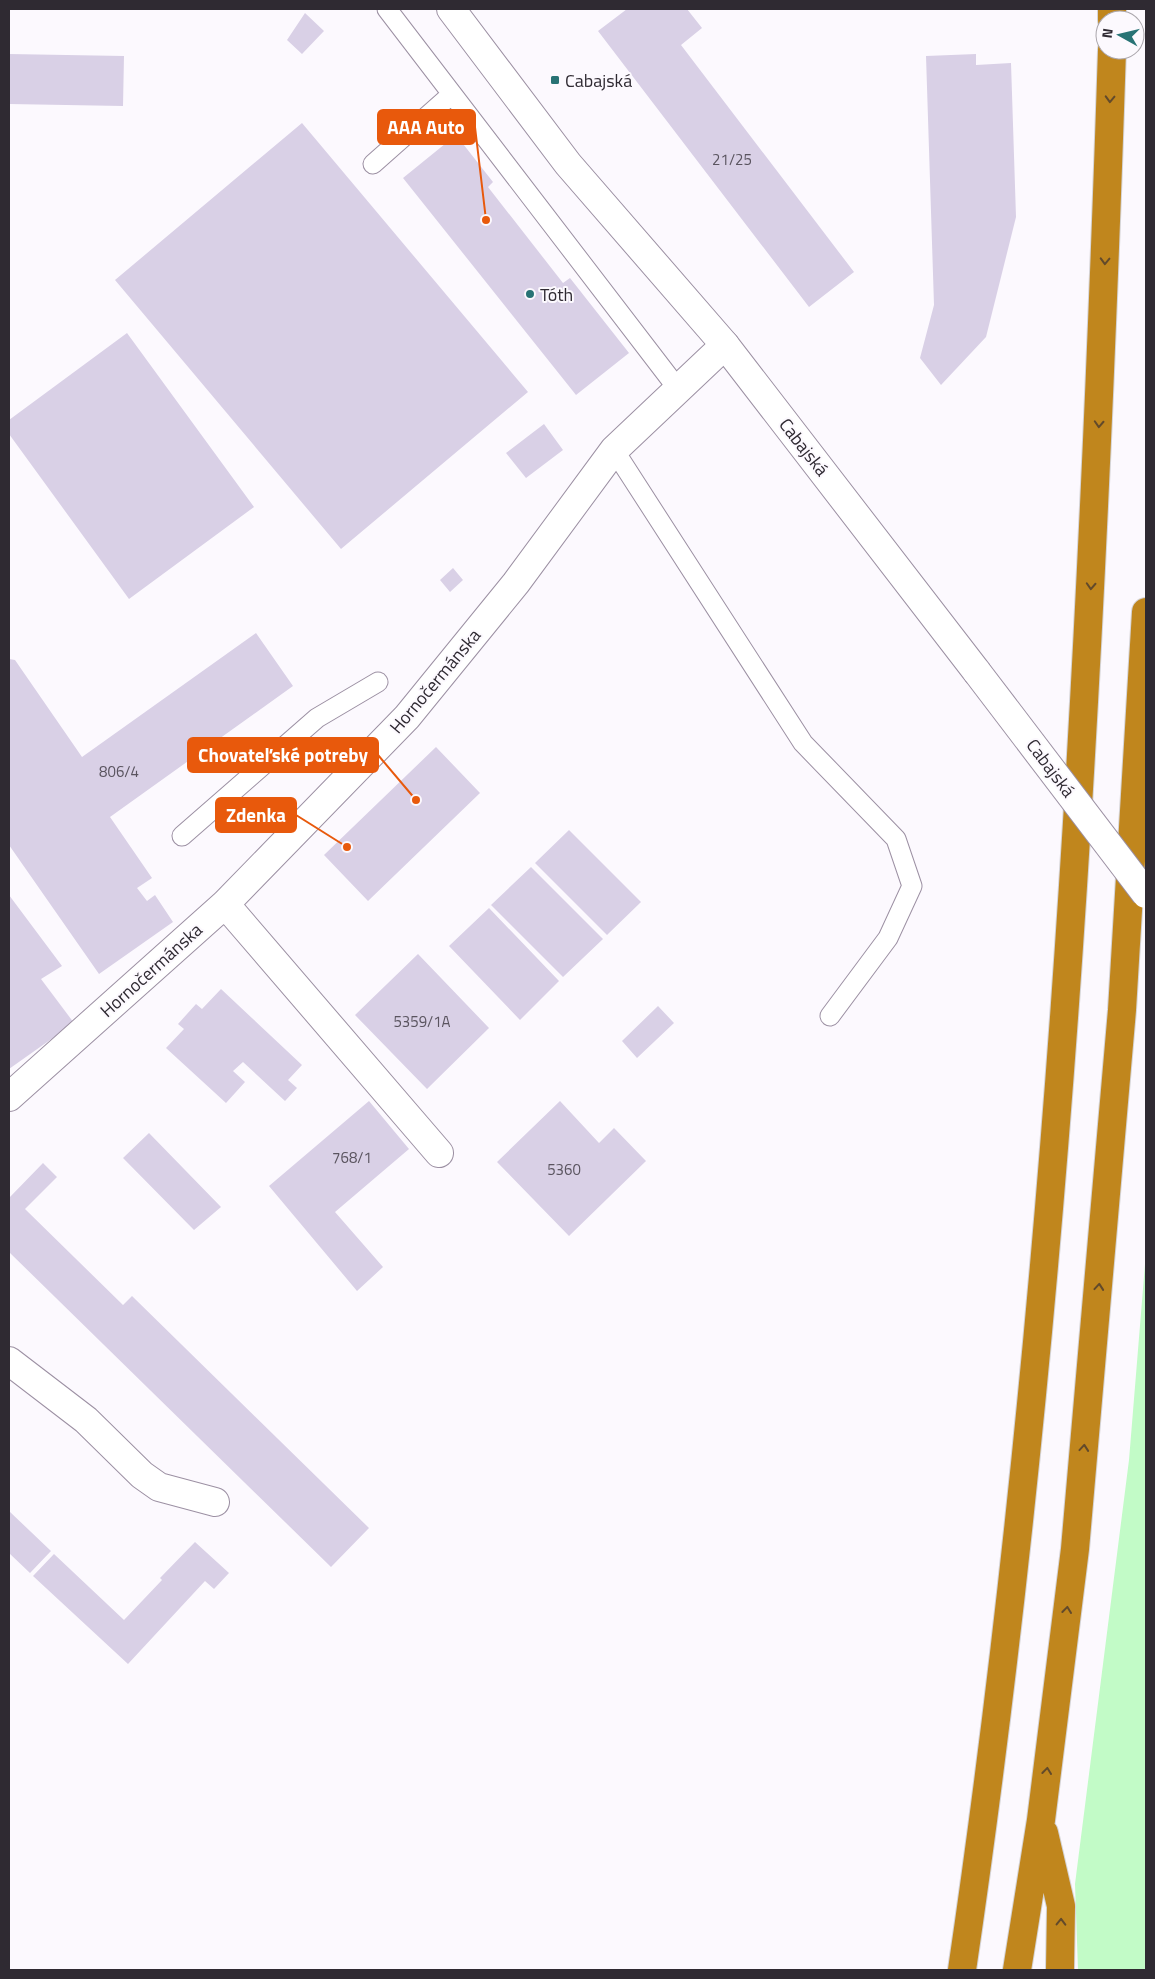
<svg xmlns="http://www.w3.org/2000/svg" width="1155" height="1979" viewBox="0 0 1155 1979" font-family="'Titillium Web',sans-serif">
	<style>
		.green { fill: #c2fbc7 }
		.building { fill: #d9d0e6 }
		.lines { fill: none; stroke-linecap: round; stroke-linejoin: round }
		.lane-casing { stroke: #9c90a3; stroke-width: 21 }
		.street-casing { stroke: #9c90a3; stroke-width: 30 }
		.secondary-casing { stroke: #9c90a3; stroke-width: 30 }
		.highway-casing { stroke: #d5d4d6; stroke-width: 30 }
		.lane { stroke: #fff; stroke-width: 19 }
		.street { stroke: #fff; stroke-width: 28 }
		.secondary { stroke: #fff; stroke-width: 28 }
		.highway { stroke: #c0861d; stroke-width: 28 }
		.secondary-bridge-casing { stroke: #9c90a3; stroke-width: 30; stroke-linecap: butt }
		.secondary-bridge { stroke: #fff; stroke-width: 28 }
		.oneway { stroke: #624a2b }
		.poi-dot { fill: #287375; stroke: #fcf9fe; stroke-width: 2 }
		.labels { text-anchor: middle; dominant-baseline: central; stroke-width: 4; stroke-linejoin: round; paint-order: stroke }
		.number-label { font-size: 15px; fill: #5a545f }
		.poi-label { font-size: 18px; fill: #2f2a32; stroke: #fcf9fe; text-anchor: start }
		.street-label { font-size: 18px; fill: #2f2a32; stroke: #fcf9fe }
		.leader { fill: none; stroke: #e8590c; stroke-width: 2 }
		.callout-dot { fill: #e8590c; stroke: #fcf9fe; stroke-width: 2 }
		.callout { fill: #e8590c; stroke: #e8590c; stroke-width: 2 }
		.callout-label { font-size: 19px; text-anchor: middle; font-weight: bold; fill: #fff }
	</style>
	<rect width="100%" height="100%" fill="#fcf9fe"/>
	<path class="green" d="M1146,1252V1970H1078L1075,1884L1129,1460Z"/>
	<path class="building" d="M627,9H687L702,28L681,45L854,272L809,307L598,31Z
		M305,13L324,31L302,54L287,40Z
		M9,54L124,56L123,106L9,104Z
		M976,54V65L1011,63L1016,217L986,337L941,385L920,358L934,305L926,56Z
		M302,123L528,392L341,549L115,280Z
		M456,135L493,182L488,187L563,283L570,278L629,353L576,395L403,178Z
		M127,333L254,507L129,599L9,434V420Z
		M544,424L563,450L526,478L506,453Z
		M453,568L463,580L450,592L440,580Z
		M256,633L293,686L110,817L152,878L137,888L147,901L155,895L173,922L99,974L9,845V659L15,660L82,757Z
		M436,747L480,793L368,901L324,855Z
		M569,830L641,902L607,935L535,863Z
		M531,867L603,939L563,977L491,905Z
		M9,895L62,966L41,979L74,1023L9,1069Z
		M489,908L559,981L520,1020L449,946Z
		M418,954L489,1028L427,1089L355,1015Z
		M221,989L302,1065L288,1080L297,1088L285,1101L243,1062L233,1071L245,1082L226,1103L166,1048L184,1029L178,1024L196,1004L202,1009Z
		M658,1006L674,1023L637,1058L622,1041Z
		M369,1101L409,1149L335,1212L383,1267L357,1291L269,1186Z
		M560,1101L599,1143L614,1128L646,1161L569,1236L497,1162Z
		M149,1133L221,1207L194,1230L123,1158Z
		M43,1163L57,1177L25,1209L123,1305L132,1296L369,1528L331,1567L9,1252V1198Z
		M9,1511L51,1551L30,1573L9,1553Z
		M195,1542L229,1573L214,1589L205,1581L128,1664L33,1576L54,1554L124,1620L162,1580L160,1578Z"/>
	<g class="lines">
		<defs>
			<path id="lane" d="M387,9L678,389
				M373,164L452,94
				M614,450L803,743L896,839L912,886L888,938L830,1016
				M182,836L317,718L378,682"/>
			<path id="street" d="M225,904L439,1153
				M9,1097L225,904L407,717L516,583L614,450L725,345
				M9,1361L86,1420L142,1475L159,1487L215,1502"/>
			<path id="secondary" d="M451,9L568,164L725,345L977,672"/>
			<path id="highway" d="M1112,9V20
				M1044,1833L1061,1906L1060,1970
				M962,1970C1056,1334 1091,692 1112,50
				M1017,1970L1041,1820L1075,1549L1122,1010L1146,612"/>
		</defs>
		<use href="#lane" class="lane-casing"/>
		<use href="#street" class="street-casing"/>
		<use href="#secondary" class="secondary-casing"/>
		<use href="#highway" class="highway-casing"/>
		<use href="#lane" class="lane"/>
		<use href="#street" class="street"/>
		<use href="#secondary" class="secondary"/>
		<use href="#highway" class="highway"/>
		<defs>
			<path id="secondary-bridge" d="M977,672L1146,894"/>
		</defs>
		<use href="#secondary-bridge" class="secondary-bridge-casing"/>
		<use href="#secondary-bridge" class="secondary-bridge"/>
	</g>
	<defs><path id="oneway-chevron" d="M-2-3.5L2.5 0L-2 3.5" fill="none" stroke-width="1.6" stroke-linecap="round" stroke-linejoin="round" transform="scale(1.25)"/></defs>
	<g class="oneway">
		<use href="#oneway-chevron" transform="translate(1110 99) rotate(92)"/>
		<use href="#oneway-chevron" transform="translate(1105 261) rotate(92)"/>
		<use href="#oneway-chevron" transform="translate(1099 424) rotate(93)"/>
		<use href="#oneway-chevron" transform="translate(1091 586) rotate(93)"/>
		<use href="#oneway-chevron" transform="translate(1099 1287) rotate(-85)"/>
		<use href="#oneway-chevron" transform="translate(1084 1448) rotate(-85)"/>
		<use href="#oneway-chevron" transform="translate(1067 1610) rotate(-83)"/>
		<use href="#oneway-chevron" transform="translate(1047 1771) rotate(-83)"/>
		<use href="#oneway-chevron" transform="translate(1061 1922) rotate(-89)"/>
	</g>
	<g class="poi-dot">
		<rect x="550" y="75" width="10" height="10" rx="2.5"/>
		<circle cx="530" cy="294" r="5"/>
	</g>
	<g class="labels">
		<g class="number-label">
			<text x="732" y="159">21/25</text>
			<text x="119" y="771">806/4</text>
			<text x="422" y="1021">5359/1A</text>
			<text x="352" y="1157">768/1</text>
			<text x="564" y="1169">5360</text>
		</g>
		<g class="poi-label">
			<text x="565" y="80">Cabajská</text>
			<text x="540" y="294">Tóth</text>
		</g>
		<g class="street-label">
			<text transform="translate(804 447) rotate(52)">Cabajská</text>
			<text transform="translate(435 681) rotate(-50)">Hornočermánska</text>
			<text transform="translate(1051 768) rotate(53)">Cabajská</text>
			<text transform="translate(151 970) rotate(-42)">Hornočermánska</text>
		</g>
	</g>
	<path class="leader" d="M486 220L475 127M416 800L378 755M347 847L296 815"/>
	<g class="callout-dot">
		<circle cx="486" cy="220" r="5"/>
		<circle cx="416" cy="800" r="5"/>
		<circle cx="347" cy="847" r="5"/>
	</g>
	<g class="callout">
		<rect x="378" y="110" width="97" height="34" rx="5"/>
		<rect x="188" y="738" width="190" height="34" rx="5"/>
		<rect x="216" y="798" width="80" height="34" rx="5"/>
	</g>
	<g class="callout-label">
		<text x="426" y="134">AAA Auto</text>
		<text x="283" y="762">Chovateľské potreby</text>
		<text x="256" y="822">Zdenka</text>
	</g>
	<rect width="1155" height="1979" fill="none" stroke="#2f2a32" stroke-width="20"/>
	<g transform="translate(1120 35) rotate(278)"><circle r="24" fill="#fcf9fe" stroke="#aaa6ac"/>
	<path d="M0-4L9 19L0 12L-9 19Z" fill="#287375"/>
	<text y="-8" font-size="14" font-weight="bold" text-anchor="middle" fill="#2f2a32">N</text>
	</g>
</svg>
